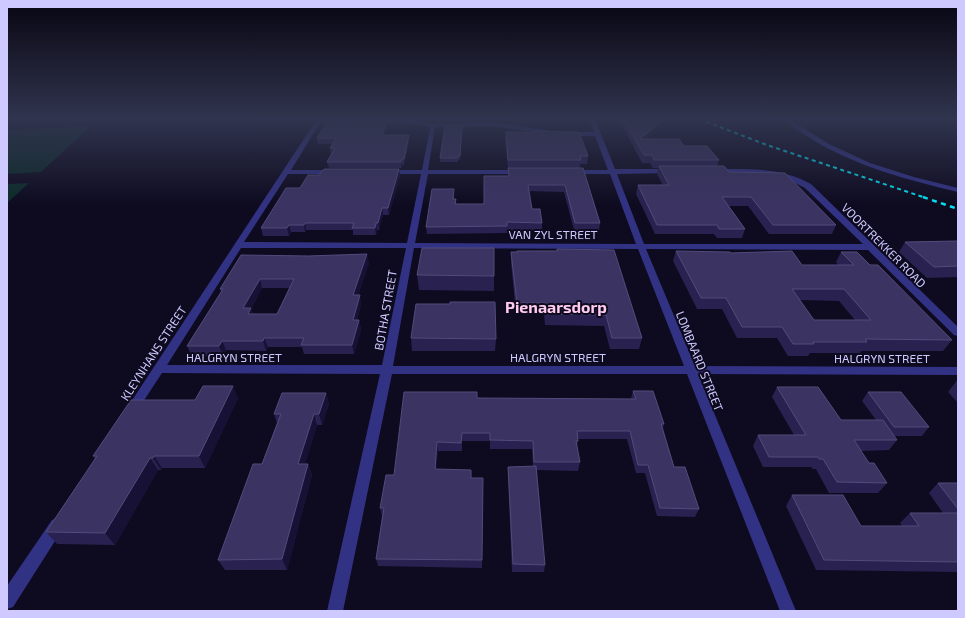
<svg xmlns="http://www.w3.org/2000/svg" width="965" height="618" viewBox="0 0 965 618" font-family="'Exo 2',sans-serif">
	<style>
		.green { fill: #0d2b29 }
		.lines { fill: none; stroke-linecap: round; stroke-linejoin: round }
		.lane { fill: #323284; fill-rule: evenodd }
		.street { fill: #323284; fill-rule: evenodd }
		.rail-far1 { stroke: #00e5f5; stroke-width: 2; stroke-dasharray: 4 3.5; stroke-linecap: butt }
		.rail { stroke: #00e5f5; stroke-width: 2.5; stroke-dasharray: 5 4.5; stroke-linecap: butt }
		.wall { fill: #292250; fill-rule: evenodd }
		.shaded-wall { fill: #171135 }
		.building { fill: #3b3463; stroke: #524b7b; fill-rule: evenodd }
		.labels { text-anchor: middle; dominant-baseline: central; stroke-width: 4; stroke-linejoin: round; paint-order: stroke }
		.street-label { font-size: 12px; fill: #cecaff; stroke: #0e0b20 }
		.district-label { font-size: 16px; font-weight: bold; fill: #fce; stroke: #0e0b20 }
	</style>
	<rect width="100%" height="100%" fill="#0e0b20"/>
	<path class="green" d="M326,119H576L577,122Z
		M91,126L41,172L7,174V130Z
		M29,183L7,203V184Z"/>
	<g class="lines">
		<path class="lane" d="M925,119H958V121L927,120Z"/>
		<path class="street" d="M317,119L414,120L431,124L492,122L551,131L552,132L549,134L492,126L435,127L428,170H522L525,172L522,174H428L415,243L636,244L610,174H572L569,172L572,170H608L595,136H567L564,134L567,132H594L589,119H595L615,169H670L673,171L670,173L617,174L644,244H863L805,188C777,171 748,173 716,173L713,171L716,169C749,169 781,167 811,184L958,327V336L954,335L868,250L646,249L695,366L958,367V375L698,374L796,611H780L687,374H392L343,611H327L380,374L162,373L135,414L131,416L127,414L125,411ZM320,123L414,124L426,125L430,128L422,170H386L383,172L386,174H421L407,243L244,242L288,174H334L337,172L334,170H291ZM241,248H406L382,365H167ZM414,248L638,249L684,366H393Z
			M783,119H789L829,144L870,163L914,177L958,188V192C908,180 858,167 813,140C803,134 792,127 783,119Z
			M57,518L62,520L64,525L62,530L13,607L7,609V586L52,520Z"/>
		<path class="rail-far1" d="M699,119L767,145L926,198"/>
		<path class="rail" d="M923,197L958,209"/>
	</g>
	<path class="wall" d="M619,119H659L663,120L661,127L647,139L684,146L719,160L717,166L836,225L832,234H769L748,206H729L745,229L742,238H717L714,234H655L636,194L638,185H663L657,174L658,168H653L650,163H642Z
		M387,121L388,127L385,135L409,141L404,165H402L401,168H329L327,162L331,154L330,148L332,144H318L317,138Z
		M462,126L460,160H458V162H440V158Z
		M535,131L588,156L587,164H580V168H508L505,140L506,132H535Z
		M508,168H583L600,223L599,230H574L564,192L529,191L532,209L542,223V230H507V233L427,234L426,227L454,196V199L456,204H484L508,176Z
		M399,169L400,176L389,215H383L379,230H377L376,235H353V230H306L305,232H291L289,236H263L261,228L300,188L319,175Z
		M958,241V277L927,278L899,252L905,242Z
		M557,249L642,338L639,349H610L604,326L545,325L544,314H516L511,262V252L557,251Z
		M676,251L731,253L802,265H838L836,262L841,252L870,265L952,340L943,351H861L860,353H810L808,356H788L777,338H737L722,309H697L673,261ZM800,300L839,301L855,320H814Z
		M241,255L369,263L358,295L361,304L357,320H359L361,330L354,354H304L302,347H268L266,351L226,350L223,356H192L187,346L221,292L220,289ZM262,288H289L277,314H253L251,309Z
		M417,275L494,276V291L419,290Z
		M411,338L496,339L495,351H412Z
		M958,379V403L948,392Z
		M777,387L841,420H876L862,401L868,392L929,427L922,436H894L897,440L889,450L861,451L869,463L887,483L878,493H829L816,469H813L811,467H763L753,446L758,435H794L772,397Z
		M633,391L664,424L663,428L674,467L699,509L695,517L657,516L645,473H636L627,439H578L577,447L580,462L578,471L537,470L545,565L544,572H512L508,474V467H533L532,449H490V441H462V451H438L436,469L471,470V478H483L482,568L378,566L376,559L382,516L380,508L394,475L477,398L631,399Z
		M326,393L329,404L322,425H317L305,464H308L312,475L287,570H225L218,560L262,464L277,423L274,414Z
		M238,398L205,468H162L161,470H158L115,545L57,544L46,532L95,459L93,456L195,400Z
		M938,483H958V572L816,570L786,506L792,495L861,526H902L900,523L910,513H943L929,493Z"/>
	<path class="shaded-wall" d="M663,120L661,127L639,146L640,139Z
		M387,121L388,127L383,141L382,135Z
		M409,135V141L404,165V159Z
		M402,159V165L401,168V162Z
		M399,169L400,176L389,215L388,208Z
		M382,208L383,215L379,230L378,223Z
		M305,223L306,230L305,232L304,225Z
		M376,223L377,230L376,235L375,228Z
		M289,225L291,232L289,236L287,228Z
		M367,254L369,263L355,304L353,295Z
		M260,279L262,288L251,309L254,317L251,323L243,308Z
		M360,295L361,304L354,330L353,320Z
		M359,320L361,330L354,354L352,345Z
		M264,338L268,347L266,351L263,341Z
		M222,341L226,350L223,356L219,346Z
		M233,386L238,398L205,468L199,456Z
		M326,393L329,404L322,425L319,414Z
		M314,414L317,425L302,475L298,464Z
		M437,442L438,451L436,478L435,469Z
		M154,456L162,468L161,470L153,458Z
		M150,458L158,470L115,545L105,533Z
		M308,464L312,475L287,570L282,559Z"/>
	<path class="building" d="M623,119H659L663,120L640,139H679L684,146H707L719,160H654L652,155H644Z
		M387,121L382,135H409L404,159H402L401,162H327L335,148H330L336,138H317L326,124Z
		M445,126H462L460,156H458L457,158H440Z
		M535,131L579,132L588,156H580L581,160H508L506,132H535Z
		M659,166H724L729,172L785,173L836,225H773L751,197H722L745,229H719L717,225H657L638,185H669Z
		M508,168H583L600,223H575L565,185H528L532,209H540L542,223L507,222V226L426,227L432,189H454L453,199H456L455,204H484V176H509Z
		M324,169H399L388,208H382L378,223H376L375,228H352L354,223H305L304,225H289L287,228H261L286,188H300L308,175H319Z
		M958,241V266L934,267L905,242Z
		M422,248H494V276L417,275Z
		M557,249L614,250L642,338H612L606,315L546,314L545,303H517L511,252H518L517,251H557Z
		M676,251L730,252L731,253L792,251L802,265H854L841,252H857L870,265H878L952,340L865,339L867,342H813L814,344H793L782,327H742L726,298H701ZM792,289H844L871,320H814Z
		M367,254L353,295H360L353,320H359L352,345H301L304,338H264L263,341H222L219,346H187L223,289H220L241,255L308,256ZM260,279H294L277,314H248L251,308H243Z
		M450,302H495L496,339L411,338L416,304H450Z
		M203,386H233L199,456H154L153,458H150L105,533L46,532L97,456H93L131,400H195Z
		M777,387H818L841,420H883L897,440H854L869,463H874L887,483L837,482L823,459H819L818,457H769L758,435H806Z
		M633,391H653L664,424H661L674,467H685L699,509L660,508L648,465H638L630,431H577L578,441H576L580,462H534L533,441L490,440V433H462L461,443L437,442L435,469L471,470V478H483L482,560L376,559L384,508H380L386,475H394L404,392H477V398L636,399Z
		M868,392H901L929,427H894Z
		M282,393H326L319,414H314L298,464H308L282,559L218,560L253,464H262L281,414H274Z
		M536,466L545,565L513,564L508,467Z
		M938,483H958V509Z
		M792,495H843L861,526H919L910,513H958V562L824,560Z"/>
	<linearGradient id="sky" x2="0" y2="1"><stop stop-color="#080612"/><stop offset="0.58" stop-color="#30344e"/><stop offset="1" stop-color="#30344e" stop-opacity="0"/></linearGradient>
	<rect width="965" height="205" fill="url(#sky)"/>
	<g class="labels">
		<g class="street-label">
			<text x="553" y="234">VAN ZYL STREET</text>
			<text transform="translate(884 245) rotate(45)">VOORTREKKER ROAD</text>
			<text transform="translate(385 310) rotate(-80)">BOTHA STREET</text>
			<text transform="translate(153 353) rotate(-57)">KLEYNHANS STREET</text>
			<text x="234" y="357">HALGRYN STREET</text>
			<text x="558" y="357">HALGRYN STREET</text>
			<text x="882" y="358">HALGRYN STREET</text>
			<text transform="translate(700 361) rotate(68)">LOMBAARD STREET</text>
		</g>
		<g class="district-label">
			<text x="556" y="306">Pienaarsdorp</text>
		</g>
	</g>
	<rect width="965" height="618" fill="none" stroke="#cecaff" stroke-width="16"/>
</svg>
